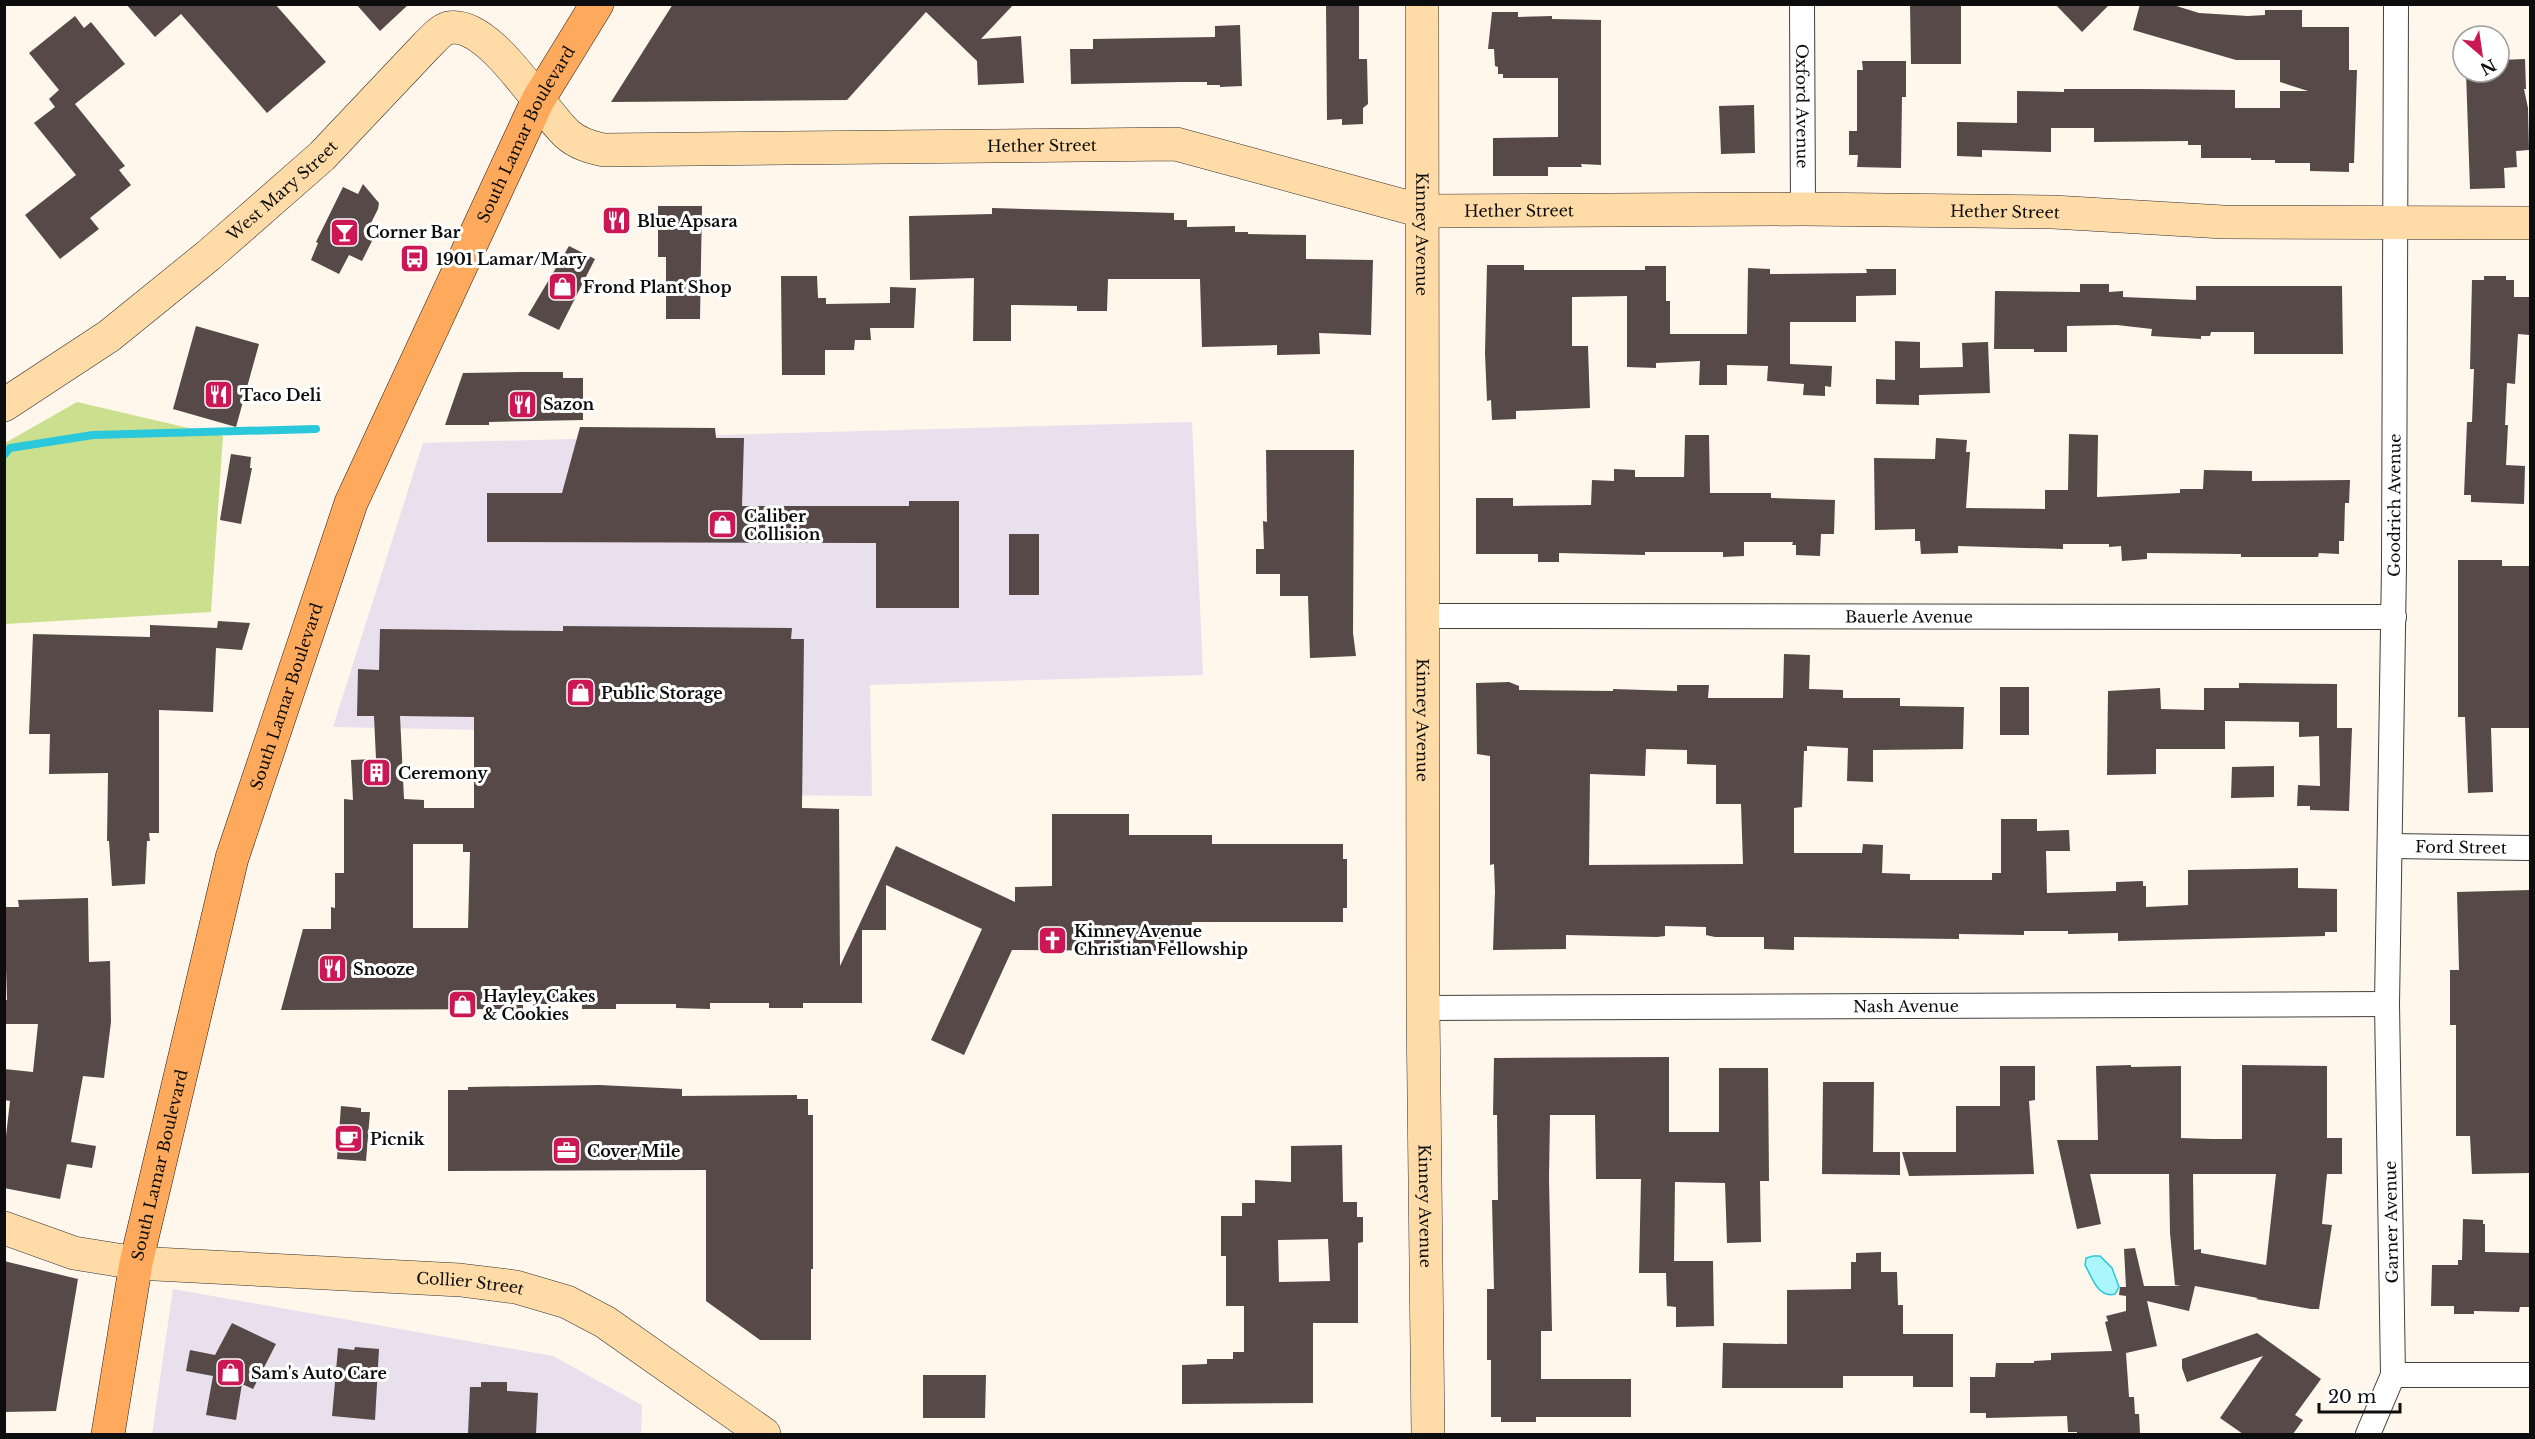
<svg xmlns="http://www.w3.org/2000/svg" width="2535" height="1439" viewBox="0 0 2535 1439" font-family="'Libre Baskerville',serif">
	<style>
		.industrial { fill: #e8e0ed }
		.forest { fill: #cbe08f }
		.water { fill: #abf5fc; stroke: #2bc7db; stroke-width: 1.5 }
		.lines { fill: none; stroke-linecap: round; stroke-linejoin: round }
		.stream { stroke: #2bc7db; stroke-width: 8 }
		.building { fill: #564948; fill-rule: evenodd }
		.street-casing { stroke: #404040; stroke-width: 26 }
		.secondary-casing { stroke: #2f2f2f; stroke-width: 34 }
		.primary-casing { stroke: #1e1e1e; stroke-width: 34 }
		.street { stroke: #fff; stroke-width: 24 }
		.secondary { stroke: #ffdca7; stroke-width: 33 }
		.primary { stroke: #ffa95c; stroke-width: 33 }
		.labels { text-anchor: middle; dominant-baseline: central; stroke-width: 6; stroke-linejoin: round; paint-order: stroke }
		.street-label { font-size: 16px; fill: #0d0d0d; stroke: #fff }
		.poi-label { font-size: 16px; font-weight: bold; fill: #0d0d0d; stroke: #fff; text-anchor: start }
	</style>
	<rect width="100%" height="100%" fill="#fff6ec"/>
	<path class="industrial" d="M1192,422L1203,675L870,685L872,796L538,793L537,731L333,727L423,443Z
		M173,1289L553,1356L642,1405L641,1434H152Z"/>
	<path class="forest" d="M77,402L223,436L211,612L5,624V443Z"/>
	<path class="water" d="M2093,1256H2100L2112,1268L2119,1287L2115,1294C2098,1299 2092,1277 2085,1265L2086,1258Z"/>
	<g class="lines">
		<path class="stream" d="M4,455L10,448L93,435L316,429"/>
	</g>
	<path class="building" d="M126,4H275L326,62L267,113L181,14L155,37Z
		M356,4H409L380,31Z
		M673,4H1014L981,39L1021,36L1024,83L978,85L977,61L926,12L847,100L611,102Z
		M1326,4H1359V59H1367L1368,104L1363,108V124L1342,125V119L1327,120Z
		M1910,4H1961V64H1911Z
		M2055,4H2110L2082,32Z
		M2140,4H2170L2199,13L2248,16L2265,15V10H2302V27H2349V70H2357L2354,163H2349V172L2310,171V163H2275V160H2251V158H2201V145H2188V141L2094,142V128H2051V152L1982,150V157L1957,156V122L2017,123V91L2064,92V89H2141L2235,90V108H2280V91H2308L2280,82V60H2236L2133,30Z
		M1492,12H1518V17L1552,16V19L1601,20V165L1581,164L1582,167H1548V176H1493V138L1558,137V78H1503V74H1498V67L1495,66L1494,49H1488Z
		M75,16L84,28L91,22L125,64L75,104L125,166L119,170L131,185L90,218L99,229L60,259L25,215L76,175L34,123L55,107L49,99L59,90L29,53Z
		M1240,25L1242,86L1220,87V85H1207V82H1181L1071,84L1070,49H1093V39L1215,37V26Z
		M2525,59L2526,89H2524L2528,108L2529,150L2516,151L2517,167L2504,168L2505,188L2470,189L2466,72H2499V60Z
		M1862,61H1906V97H1902L1901,168L1857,167L1858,155H1849V131H1857V70H1863Z
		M1754,105L1755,153L1721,154L1719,106Z
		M363,184L379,203L378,209L367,231L375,235L362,261L349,255L339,274L311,260L318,243L316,242L343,187L358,194Z
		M658,206H702L700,319H666V257H658Z
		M992,208L1174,213V220H1187V227L1235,226V232H1248V234L1306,235V259L1373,260L1371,335L1319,333L1320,354L1277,355V345L1202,347L1200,279H1108L1107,311H1077V306L1011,305V341H973L974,278L910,280L909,216L992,214Z
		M569,246L595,259L559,330L528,315Z
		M1487,265H1524V270H1645V266H1666V301H1670V334H1747L1748,268L1770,269V274L1867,273L1866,269H1896V295L1856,296V322H1790V364L1832,366L1831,387L1825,386V396L1803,395L1804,384L1767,381L1768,366L1727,365V385H1699L1700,361L1656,363V368L1627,367V296L1572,297V346H1588L1590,408L1516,411V419L1492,420L1491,400L1487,401L1485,353Z
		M781,276H817L818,298H826V304L890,303V287L916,288L914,328H870L871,340H855L854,350H825V375H782Z
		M2484,276H2506V280H2514V297H2530V335L2518,334L2515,384L2507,383L2505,425H2508L2506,465L2525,466L2524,504L2471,502V495H2464L2467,422H2472L2474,369H2470L2472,280H2484Z
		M2080,284H2109V292L2123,291V297L2196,300V286H2342L2343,354H2254V332H2211L2210,336H2201V339L2151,336L2152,329L2117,325L2067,326V352H2034V349H1994L1995,291L2080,292Z
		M196,326L259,344L236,427L173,409Z
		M1895,341L1920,342V368L1963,367L1962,343L1988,342L1990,393L1919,395V405L1876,404V379L1895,380Z
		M522,372H563V378H583V420L489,422V425H445L463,373Z
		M580,427L715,428L716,438H744L742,506H909V501H959V608H876V543L487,542V493H562Z
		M2069,434L2098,435L2097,497L2180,493V489H2203L2204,470L2252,471V481L2350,480L2349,503H2345L2344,541H2339V554L2319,553L2318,557H2241V554L2147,553V559L2122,561L2121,546L2109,547V544H2063V549L1958,546V553L1921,554L1920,541H1915V529L1875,530L1874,458L1935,459L1936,438L1967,440L1966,452H1970L1966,508L2045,509V490H2068Z
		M1685,435H1709L1710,493H1771V498L1835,500L1834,534H1821L1820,556L1796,555V545H1792L1793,542H1744V556L1723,557V552H1645V555L1559,553V562H1538V554H1476V498H1513V506L1591,505L1592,480L1614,481V469L1635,470V477H1684Z
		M1266,450H1354L1353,633L1356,656L1310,658L1308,596H1280V574H1256V549H1264L1263,521L1267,522Z
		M231,454L251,457L250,468H252L241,524L220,520Z
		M1009,534H1039V595H1009Z
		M2458,560H2502V566H2530V728H2491L2493,792L2468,793L2465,717H2458Z
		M218,621L250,623L242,650L216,648L213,712L159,710V833H149L150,841H147L145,884L112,886L109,841H107L108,773L49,774L50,734H29L33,634L150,637V625L217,628Z
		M563,626L792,628L791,639H804L802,808L839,809L840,966L896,846L1015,902V887L1052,886V814H1129V835H1212V844H1343V859H1347V908H1343V922H1192L1191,930L1186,931V951L1012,950L964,1055L931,1040L982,929L886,885V930H862V1003H803V1008H769V1003H710V1009L676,1008V1004H616V1009H582V1004H523V1009L281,1010L303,929H331V907L335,908V873H344V799L353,800L351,760L376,759L374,716H357L358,669L379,670L380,629L563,631ZM400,716L474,717V808H424V800L404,799ZM413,844H463V852H470L468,928H413Z
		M1784,654L1810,655L1809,689L1843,690V698H1900V706L1964,707L1963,749L1873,750V782L1847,781L1848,748L1807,746V751H1804L1802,807L1794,808V853H1862L1863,844L1883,845L1882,873L1910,874V880H1992V873H2001V819H2037V831L2069,830L2070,851H2046L2047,893L2116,891V882L2143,881V886H2146V907L2188,905V870L2298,868V888L2337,889V932H2325V936L2118,941V933L2068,934V931H2024V935L1959,934V939L1794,937V950L1764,949V937H1715L1706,935V927L1665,926V936L1657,937L1566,935V949L1493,950L1495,891L1494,864L1490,865V756L1477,754L1476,683L1509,682L1519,686V690L1613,691V689L1677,691V685H1709L1708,698H1783ZM1646,749L1687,750V764L1716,765V804H1741L1743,864L1589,865L1590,774L1645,776Z
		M2239,683L2337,684V728H2352L2349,811L2310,810V806H2297L2298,785L2320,786L2319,736L2299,737V722L2225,721V749H2156V774L2107,775L2108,691L2160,688L2161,709L2204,710V688H2239Z
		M2000,687H2029V735H2000Z
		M2274,766V797L2231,798L2232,767Z
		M2530,890V1173L2472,1174L2470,1136H2456V1025H2450V970H2459L2457,892Z
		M88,898L89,962L110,961L111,1022L104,1078L83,1076L71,1142L96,1146L92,1168L67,1164L60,1199L4,1188V1153L10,1101L4,1100V1069L33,1072L38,1024H4V1000H7L4,907H19L18,900Z
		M1669,1057V1132H1719V1068H1768L1769,1181H1760L1761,1242L1727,1243L1725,1183L1675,1182L1674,1261H1713L1714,1326L1676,1327V1307L1667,1306L1666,1273H1639L1641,1179H1596L1595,1115H1550L1549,1178L1552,1331H1541V1379H1631V1417H1536V1422H1501V1417H1491V1360H1487V1289H1494L1492,1200H1498L1497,1115H1493L1494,1058Z
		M2131,1065V1067L2181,1066V1138L2212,1139H2242V1065L2327,1066V1138H2342V1174H2327L2322,1224L2332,1225L2319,1309H2311L2256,1299L2258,1298L2195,1286L2189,1311L2147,1301L2157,1346L2126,1353L2129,1397H2134L2135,1414H2139L2140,1434H2077V1432H2068L2067,1416L1986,1418V1413H1970V1377H1995L1996,1363H2034V1361L2051,1360V1353L2112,1351L2105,1322L2108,1321L2106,1316L2126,1311V1296L2119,1295L2120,1287H2126L2124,1249L2135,1248L2144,1286H2181L2175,1285L2170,1233L2169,1174H2090L2101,1224L2077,1229L2057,1140H2098L2096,1066ZM2193,1174H2276L2266,1265L2201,1253V1249L2194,1250Z
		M2000,1066H2035V1100L2029,1101L2034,1174L1909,1176L1902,1152H1956V1106H2000Z
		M1823,1082H1874L1873,1152H1900V1175L1822,1174Z
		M599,1085L682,1089V1096L797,1095V1099H808V1115H813V1269H811V1340H760L706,1301V1170L448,1171V1090H468V1087Z
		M341,1106L361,1108V1112H370L366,1161L337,1159Z
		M1342,1145L1343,1202H1357V1217H1363V1242L1358,1243V1323H1313V1403L1182,1404V1365L1207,1364V1359H1233V1352H1244V1306H1226V1256H1221V1216H1242V1203H1255V1180L1291,1182V1146ZM1328,1239L1330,1281L1279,1282L1278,1240Z
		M2463,1219L2483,1220V1224H2485V1252L2530,1253V1307H2520L2519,1312L2474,1311V1314H2454V1306H2431L2432,1265H2458V1260H2462Z
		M1881,1252V1272H1897L1898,1305H1903V1334H1953V1387H1913V1376H1843V1388H1722L1723,1343L1787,1344V1290L1851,1289V1262H1856V1253Z
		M4,1261L78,1279L56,1411L4,1412Z
		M232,1323L276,1344L253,1389L242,1384L236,1420L206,1415L213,1376L186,1371L190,1350L215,1355Z
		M2257,1333L2321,1379L2295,1415L2303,1420L2293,1434H2243L2220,1418L2263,1356L2187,1382L2182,1368V1359Z
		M355,1347L379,1349L375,1420L332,1416L338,1348L354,1350Z
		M923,1375H986L985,1418H923Z
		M481,1382H507V1391L538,1393L536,1434H468L470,1387H481Z"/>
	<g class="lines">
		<defs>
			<g id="street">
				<path id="s1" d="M1802,4L1803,209"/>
				<path id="s2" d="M1423,616L2394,617"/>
				<path id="s3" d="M2391,846L2530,848"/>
				<path id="s4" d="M1423,1008L2387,1004"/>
				<path d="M2393,1375H2530"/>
				<path id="s5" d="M2368,1434L2393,1375L2387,1004L2394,566L2396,4"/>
			</g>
			<g id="secondary">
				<path id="s6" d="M1422,4L1423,1008L1428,1434"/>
				<path id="s7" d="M4,405L109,336L209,255L322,156L427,45C432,40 441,30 448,28C489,19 540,109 567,134C578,144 591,147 604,150L1176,144L1422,211L1803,209L2053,212L2223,222L2530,223"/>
				<path id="s8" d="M4,1228L74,1253L136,1263L460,1280L516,1287L567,1302L605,1322L764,1434"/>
			</g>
			<g id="primary">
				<path id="s9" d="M108,1434L136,1263L232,858L351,503L538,100L597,4"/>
			</g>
		</defs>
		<use href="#street" class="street-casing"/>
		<use href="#secondary" class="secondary-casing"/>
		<use href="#primary" class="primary-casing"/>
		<use href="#street" class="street"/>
		<use href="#secondary" class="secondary"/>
		<use href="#primary" class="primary"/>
	</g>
	<defs>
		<symbol id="restaurant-square" viewBox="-11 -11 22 22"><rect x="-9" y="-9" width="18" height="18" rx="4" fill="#cb1753" stroke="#fff"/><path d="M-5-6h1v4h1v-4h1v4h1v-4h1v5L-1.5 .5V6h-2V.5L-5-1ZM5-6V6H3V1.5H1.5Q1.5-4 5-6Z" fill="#fff"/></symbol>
		<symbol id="bar-square" viewBox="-11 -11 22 22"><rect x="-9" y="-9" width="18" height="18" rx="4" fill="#cb1753" stroke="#fff"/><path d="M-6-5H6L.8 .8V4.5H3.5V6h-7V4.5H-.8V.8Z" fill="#fff"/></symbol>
		<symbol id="bus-square" viewBox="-11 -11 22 22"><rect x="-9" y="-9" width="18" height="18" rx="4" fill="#cb1753" stroke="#fff"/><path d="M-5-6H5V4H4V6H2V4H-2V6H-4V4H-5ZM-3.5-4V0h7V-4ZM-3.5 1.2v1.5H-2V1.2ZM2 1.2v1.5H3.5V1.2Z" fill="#fff"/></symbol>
		<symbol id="shop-square" viewBox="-11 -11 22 22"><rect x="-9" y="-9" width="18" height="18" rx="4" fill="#cb1753" stroke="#fff"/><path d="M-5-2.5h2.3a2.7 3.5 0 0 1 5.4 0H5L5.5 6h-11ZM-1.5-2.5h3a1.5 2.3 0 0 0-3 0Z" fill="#fff"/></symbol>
		<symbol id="building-square" viewBox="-11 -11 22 22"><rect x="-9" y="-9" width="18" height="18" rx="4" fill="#cb1753" stroke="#fff"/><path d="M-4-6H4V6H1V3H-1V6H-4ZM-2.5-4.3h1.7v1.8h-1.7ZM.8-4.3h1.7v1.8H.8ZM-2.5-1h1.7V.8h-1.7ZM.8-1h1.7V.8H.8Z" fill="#fff"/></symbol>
		<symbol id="church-square" viewBox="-11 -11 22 22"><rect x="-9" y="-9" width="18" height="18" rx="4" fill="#cb1753" stroke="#fff"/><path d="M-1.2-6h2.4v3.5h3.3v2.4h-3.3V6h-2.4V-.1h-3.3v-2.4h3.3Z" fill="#fff"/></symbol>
		<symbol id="cafe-square" viewBox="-11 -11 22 22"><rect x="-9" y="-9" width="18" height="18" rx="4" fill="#cb1753" stroke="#fff"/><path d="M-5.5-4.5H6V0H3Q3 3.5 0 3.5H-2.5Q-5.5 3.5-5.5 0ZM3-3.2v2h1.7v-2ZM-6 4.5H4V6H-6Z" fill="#fff"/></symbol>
		<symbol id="office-square" viewBox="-11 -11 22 22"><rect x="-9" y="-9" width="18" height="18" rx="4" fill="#cb1753" stroke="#fff"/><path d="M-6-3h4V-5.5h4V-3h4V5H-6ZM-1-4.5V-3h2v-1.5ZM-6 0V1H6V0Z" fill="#fff"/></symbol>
	</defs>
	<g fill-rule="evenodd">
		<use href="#restaurant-square" x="600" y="204" width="33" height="33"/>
		<use href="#bar-square" x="328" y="216" width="33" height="33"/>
		<use href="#bus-square" x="398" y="242" width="33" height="33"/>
		<use href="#shop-square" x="546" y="270" width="33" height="33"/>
		<use href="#restaurant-square" x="202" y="378" width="33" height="33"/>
		<use href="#restaurant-square" x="506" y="388" width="33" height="33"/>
		<use href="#shop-square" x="706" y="508" width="33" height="33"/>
		<use href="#shop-square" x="564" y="676" width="33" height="33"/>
		<use href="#building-square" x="360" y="756" width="33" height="33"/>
		<use href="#church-square" x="1036" y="924" width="33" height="33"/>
		<use href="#restaurant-square" x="316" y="952" width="33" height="33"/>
		<use href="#shop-square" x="446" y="988" width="33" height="33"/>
		<use href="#cafe-square" x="332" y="1122" width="33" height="33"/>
		<use href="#office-square" x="550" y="1134" width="33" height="33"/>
		<use href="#shop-square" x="214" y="1356" width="33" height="33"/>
	</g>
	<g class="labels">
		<g class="street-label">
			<text stroke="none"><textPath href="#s1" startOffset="102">Oxford Avenue</textPath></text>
			<text stroke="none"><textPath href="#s9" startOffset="1372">South Lamar Boulevard</textPath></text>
			<text stroke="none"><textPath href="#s7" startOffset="1228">Hether Street</textPath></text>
			<text stroke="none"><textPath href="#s7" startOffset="352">West Mary Street</textPath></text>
			<text stroke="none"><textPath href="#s7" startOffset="1714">Hether Street</textPath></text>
			<text stroke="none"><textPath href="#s7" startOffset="2200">Hether Street</textPath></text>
			<text stroke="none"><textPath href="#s6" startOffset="230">Kinney Avenue</textPath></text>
			<text stroke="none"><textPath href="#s5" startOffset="934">Goodrich Avenue</textPath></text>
			<text stroke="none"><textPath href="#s2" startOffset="486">Bauerle Avenue</textPath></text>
			<text stroke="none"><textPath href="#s9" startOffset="760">South Lamar Boulevard</textPath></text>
			<text stroke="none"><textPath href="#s6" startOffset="716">Kinney Avenue</textPath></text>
			<text stroke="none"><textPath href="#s3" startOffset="70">Ford Street</textPath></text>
			<text stroke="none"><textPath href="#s4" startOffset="483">Nash Avenue</textPath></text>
			<text stroke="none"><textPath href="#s9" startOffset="274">South Lamar Boulevard</textPath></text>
			<text stroke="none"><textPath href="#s6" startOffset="1202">Kinney Avenue</textPath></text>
			<text transform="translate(2391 1222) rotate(-91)">Garner Avenue</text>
			<text stroke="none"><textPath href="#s8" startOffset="472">Collier Street</textPath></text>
		</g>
		<g class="poi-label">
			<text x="637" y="221">Blue Apsara</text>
			<text x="366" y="232">Corner Bar</text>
			<text x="436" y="259">1901 Lamar/Mary</text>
			<text x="583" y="287">Frond Plant Shop</text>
			<text x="240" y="395">Taco Deli</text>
			<text x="543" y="404">Sazon</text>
			<text x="744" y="516">Caliber<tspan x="744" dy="18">Collision</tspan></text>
			<text x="601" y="693">Public Storage</text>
			<text x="398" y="773">Ceremony</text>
			<text x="1074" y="931">Kinney Avenue<tspan x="1074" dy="18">Christian Fellowship</tspan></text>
			<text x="353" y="969">Snooze</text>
			<text x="483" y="996">Hayley Cakes<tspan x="483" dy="18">&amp; Cookies</tspan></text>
			<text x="370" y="1139">Picnik</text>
			<text x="587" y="1151">Cover Mile</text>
			<text x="251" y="1373">Sam's Auto Care</text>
		</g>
	</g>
	<rect width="2535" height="1439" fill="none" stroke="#0d0d0d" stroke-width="12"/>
	<g transform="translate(2481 54) rotate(151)"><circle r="28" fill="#ffffff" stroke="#9e9e9e" stroke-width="1.5"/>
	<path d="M0-4.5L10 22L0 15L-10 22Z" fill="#cb1753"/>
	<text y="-9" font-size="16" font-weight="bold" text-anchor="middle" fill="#0d0d0d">N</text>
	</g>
	<path d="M2319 1403v9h81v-9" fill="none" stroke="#0d0d0d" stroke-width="3"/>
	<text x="2328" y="1403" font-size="18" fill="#0d0d0d" stroke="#ffffff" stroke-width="4.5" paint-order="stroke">20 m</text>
</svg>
